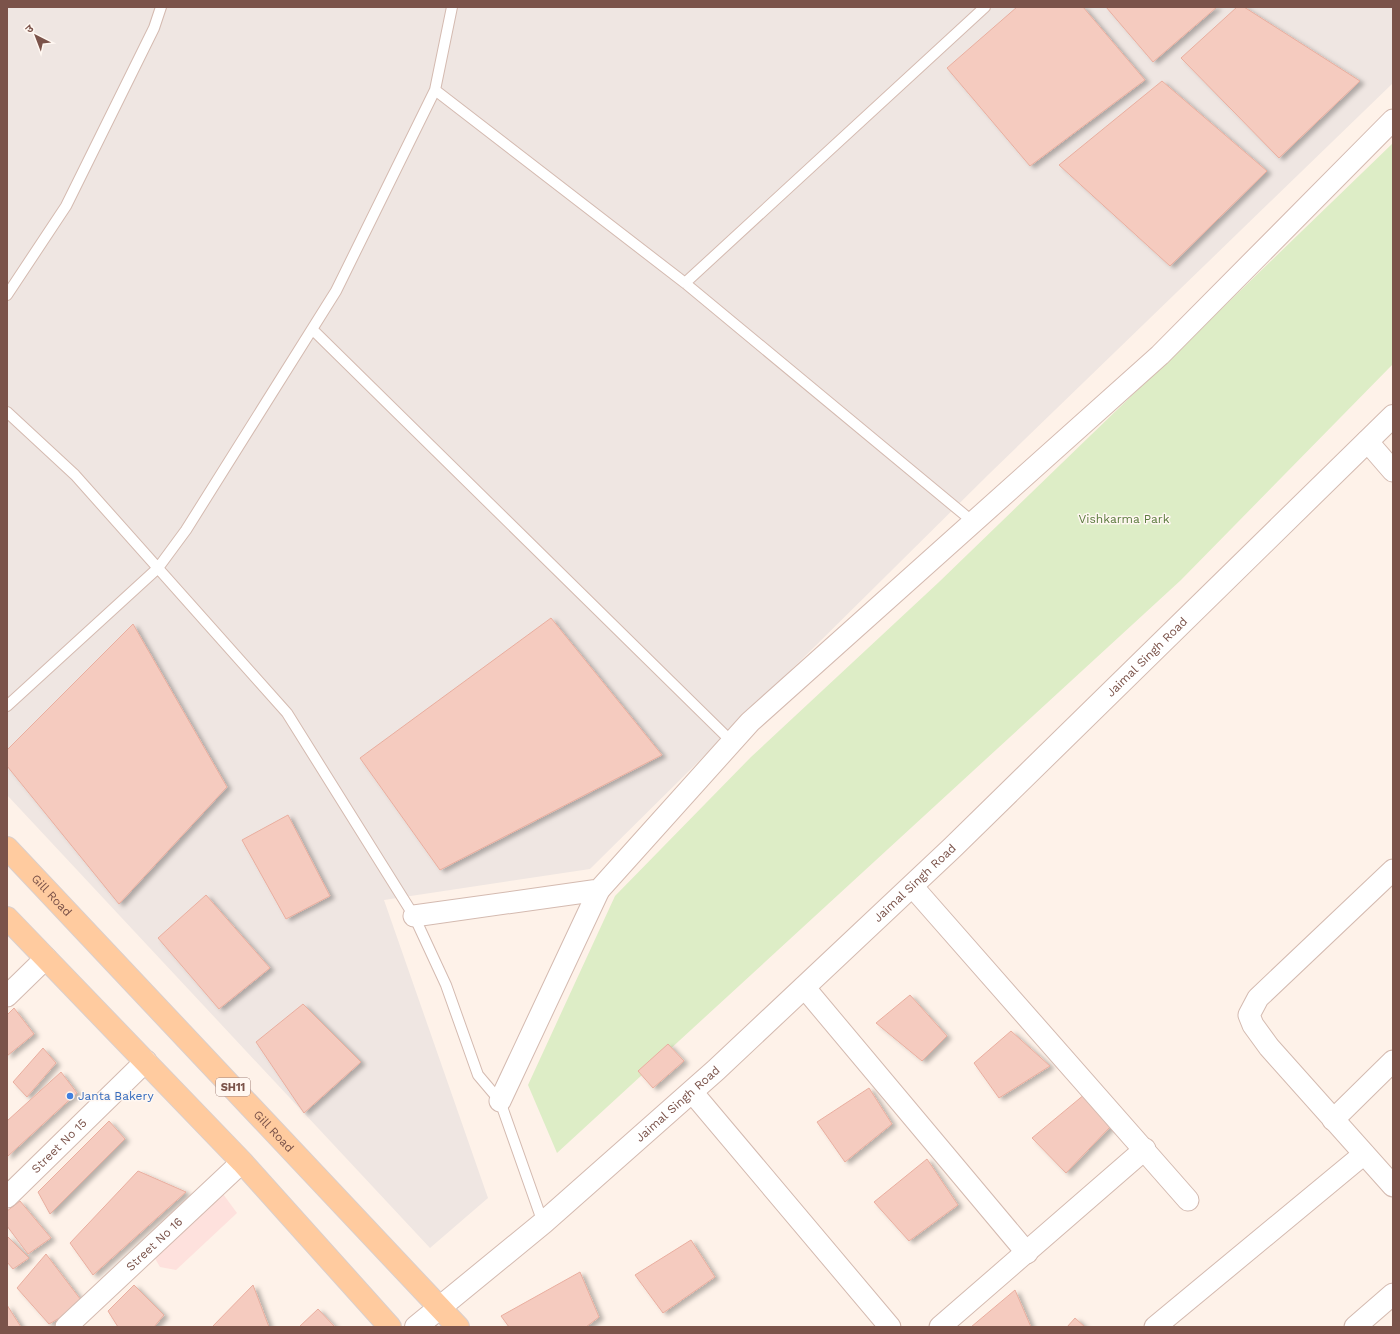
<svg xmlns="http://www.w3.org/2000/svg" width="1400" height="1334" viewBox="0 0 1400 1334" font-family="'Work Sans','Noto Sans Devanagari',sans-serif">
	<style>
		.commercial { fill: #fee1dd }
		.industrial { fill: #efe6e2 }
		.green { fill: #ddedc6 }
		.building { fill: #f5cbbf; stroke: #e9ae9f; filter: url(#shadow) }
		.lines { fill: none; stroke-linecap: round; stroke-linejoin: round }
		.service-casing { stroke: #d4bab0; stroke-width: 12 }
		.minor-casing { stroke: #d4bab0; stroke-width: 23 }
		.tertiary-casing { stroke: #d4bab0; stroke-width: 24 }
		.primary-casing { stroke: #dacfcc; stroke-width: 24 }
		.service { stroke: #fff; stroke-width: 10 }
		.minor { stroke: #fff; stroke-width: 21 }
		.tertiary { stroke: #fff; stroke-width: 22 }
		.primary { stroke: #ffcb9f; stroke-width: 22 }
		.shop-dot { fill: #3f7fe0; stroke: #fff7f1; stroke-width: 1.5 }
		.labels { text-anchor: middle; dominant-baseline: central; stroke-width: 3; stroke-linejoin: round; paint-order: stroke }
		.shield { fill: #fff7f1; stroke: #a3847c; stroke-width: 1 }
		.shield-label { font-size: 11px; font-weight: bold; fill: #7b534a }
		.park-label { font-size: 12px; fill: #5b7b3e; stroke: #fff7f1 }
		.street-label { font-size: 12px; fill: #7b534a; stroke: #fff7f1 }
		.shop-label { font-size: 12px; fill: #366cbe; stroke: #fff7f1; text-anchor: start }
	</style>
	<defs>
		<filter id="shadow"><feDropShadow dx="4.5" dy="2.5" stdDeviation="2" flood-color="#0004"/></filter>
	</defs>
	<rect width="100%" height="100%" fill="#fef2e9"/>
	<path class="commercial" d="M223,1194L237,1213L176,1270L160,1267L153,1255Z"/>
	<path class="industrial" d="M7,7H1393V83L989,474L590,869L384,900L488,1198L430,1248L7,795Z"/>
	<path class="green" d="M1393,143V364L1181,580L557,1153L528,1085L615,896L751,757L939,582Z"/>
	<path class="building" d="M1017,7H1083L1145,80L1030,166L947,68Z
		M1106,7H1217L1153,62Z
		M1237,7H1244L1360,81L1279,158L1181,58Z
		M1162,81L1267,171L1170,266L1059,165Z
		M551,618L662,755L440,870L360,758Z
		M133,624L227,787L119,904L7,766V750Z
		M288,815L330,896L286,919L242,840Z
		M206,895L270,968L219,1009L158,938Z
		M910,995L947,1036L922,1061L876,1023Z
		M303,1004L361,1062L304,1113L256,1042Z
		M14,1008L34,1034L7,1056V1015Z
		M1011,1031L1050,1066L999,1098L974,1063Z
		M668,1044L684,1061L653,1088L638,1071Z
		M43,1048L56,1063L27,1097L13,1082Z
		M61,1072L77,1093L7,1157V1121Z
		M869,1088L892,1124L845,1162L817,1122Z
		M1085,1094L1111,1126L1066,1173L1032,1138Z
		M109,1121L125,1139L50,1214L38,1192Z
		M927,1159L958,1205L909,1241L874,1202Z
		M138,1171L186,1192L93,1275L70,1243Z
		M20,1201L51,1238L28,1254L7,1226V1211Z
		M7,1236L29,1258L13,1269L7,1262Z
		M691,1240L715,1277L663,1313L635,1275Z
		M46,1254L84,1304L49,1324L17,1288Z
		M580,1272L599,1317L586,1327H509L501,1316Z
		M134,1285L164,1315L154,1327H118L108,1311Z
		M253,1285L269,1327H212Z
		M1015,1290L1031,1327H971Z
		M7,1305L21,1327H7Z
		M318,1309L335,1327H299Z
		M1075,1318L1085,1327H1067Z"/>
	<g class="lines">
		<defs>
			<path id="service" d="M435,90L685,283L972,521
				M685,283L985,7
				M7,295L66,206L154,28L161,7
				M313,330L732,742
				M7,412L75,475L287,713L414,916L446,985L478,1075L500,1101L543,1223
				M7,706L158,568L186,530L336,291L435,90L452,7"/>
			<g id="minor">
				<path d="M1367,441L1393,471"/>
				<path d="M1393,870L1258,998L1249,1015L1253,1025L1269,1047L1393,1186"/>
				<path d="M912,886L1188,1200"/>
				<path d="M414,916L599,890L750,722L1160,355L1393,120"/>
				<path d="M804,987L1027,1253"/>
				<path d="M7,996L46,958"/>
				<path d="M692,1092L890,1327"/>
				<path d="M500,1101L599,890"/>
				<path d="M1333,1120L1393,1061"/>
				<path id="s1" d="M7,1197L146,1061"/>
				<path id="s2" d="M66,1327L242,1162"/>
				<path d="M940,1327L1145,1149"/>
				<path d="M1155,1327L1364,1154"/>
				<path d="M1355,1327L1393,1294"/>
			</g>
			<g id="tertiary">
				<path id="s3" d="M416,1327L543,1223L716,1070L952,848L1393,416"/>
			</g>
			<g id="primary">
				<path id="s4" d="M7,848L458,1327"/>
				<path d="M7,918L242,1162L390,1327"/>
			</g>
		</defs>
		<use href="#service" class="service-casing"/>
		<use href="#minor" class="minor-casing"/>
		<use href="#tertiary" class="tertiary-casing"/>
		<use href="#primary" class="primary-casing"/>
		<use href="#service" class="service"/>
		<use href="#minor" class="minor"/>
		<use href="#tertiary" class="tertiary"/>
		<use href="#primary" class="primary"/>
	</g>
	<circle class="shop-dot" cx="70" cy="1096" r="4"/>
	<g class="labels">
		<rect class="shield" x="216" y="1078" width="34" height="18" rx="3"/>
		<g class="shield-label">
			<text x="233" y="1087">SH11</text>
		</g>
		<g class="park-label">
			<text x="1124" y="519">Vishkarma Park</text>
		</g>
		<g class="street-label">
			<text stroke="none"><textPath href="#s3" startOffset="992">Jaimal Singh Road</textPath></text>
			<text stroke="none"><textPath href="#s3" startOffset="668">Jaimal Singh Road</textPath></text>
			<text stroke="none"><textPath href="#s4" startOffset="65">Gill Road</textPath></text>
			<text stroke="none"><textPath href="#s3" startOffset="344">Jaimal Singh Road</textPath></text>
			<text stroke="none"><textPath href="#s4" startOffset="389">Gill Road</textPath></text>
			<text stroke="none"><textPath href="#s1" startOffset="73">Street No 15</textPath></text>
			<text stroke="none"><textPath href="#s2" startOffset="121">Street No 16</textPath></text>
		</g>
		<g class="shop-label">
			<text x="78" y="1096">Janta Bakery</text>
		</g>
	</g>
	<rect width="1400" height="1334" fill="none" stroke="#7b534a" stroke-width="16"/>
	<g transform="translate(36 36) rotate(318)" stroke="#fff7f1" stroke-width="3" paint-order="stroke">
	<path d="M0-3L7 15L0 10L-7 15Z" fill="#7b534a"/>
	<text y="-6" font-size="11" font-weight="bold" text-anchor="middle" fill="#7b534a">उ</text>
	</g>
</svg>
